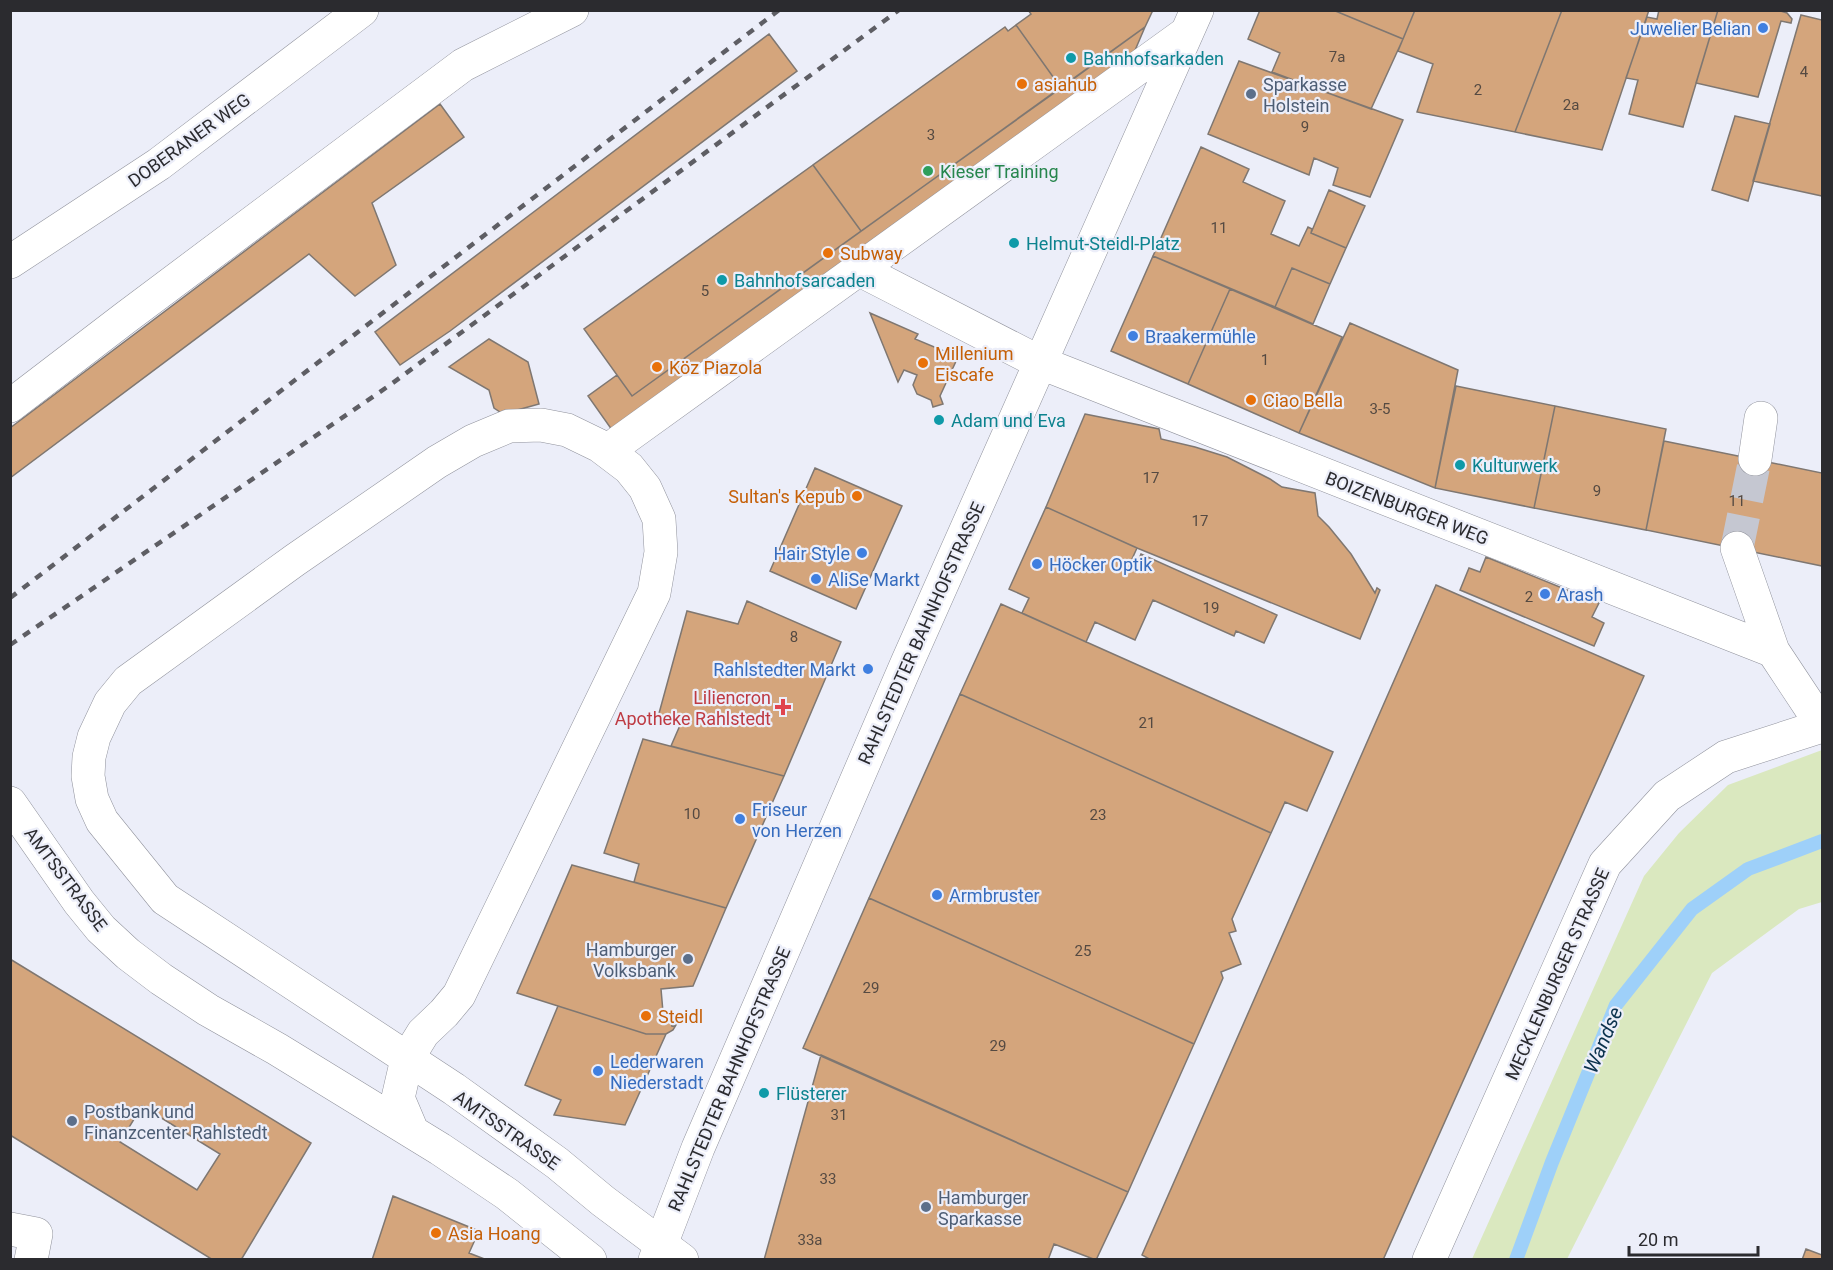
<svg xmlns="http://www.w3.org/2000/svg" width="1833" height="1270" viewBox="0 0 1833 1270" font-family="Roboto,sans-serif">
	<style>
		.green { fill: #dae8bf }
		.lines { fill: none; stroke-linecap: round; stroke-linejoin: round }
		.stream { stroke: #9ed0f9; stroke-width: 14 }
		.building { fill: #d4a57c; stroke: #7f7771; stroke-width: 1.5; fill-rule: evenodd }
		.minor-tunnel { stroke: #c5c7d1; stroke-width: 33; stroke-dasharray: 33 16; stroke-linecap: butt }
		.minor-casing { stroke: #90929c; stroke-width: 34 }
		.minor { stroke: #fff; stroke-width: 33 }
		.rail { stroke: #5e5e64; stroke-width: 4.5; stroke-dasharray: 8 8; stroke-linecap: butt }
		.shop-dot { fill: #3f7fe0; stroke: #eceef9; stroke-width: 2 }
		.culture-dot { fill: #0f9aa8; stroke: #eceef9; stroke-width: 2 }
		.food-dot { fill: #e8710a; stroke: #eceef9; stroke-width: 2 }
		.service-dot { fill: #5c6f8a; stroke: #eceef9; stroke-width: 2 }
		.leisure-dot { fill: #2e9e5b; stroke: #eceef9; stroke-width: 2 }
		.health-dot { fill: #e0444e; stroke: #eceef9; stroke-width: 2 }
		.labels { text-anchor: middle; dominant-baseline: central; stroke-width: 4.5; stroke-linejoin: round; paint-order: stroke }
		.number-label { font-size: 15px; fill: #554a42 }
		.shop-label { font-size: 18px; fill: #366cbe; stroke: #eceef9; text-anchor: start }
		.culture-label { font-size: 18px; fill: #0d838f; stroke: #eceef9; text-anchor: start }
		.food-label { font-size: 18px; fill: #c56008; stroke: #eceef9; text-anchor: start }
		.service-label { font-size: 18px; fill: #4e5e75; stroke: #eceef9; text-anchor: start }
		.street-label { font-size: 18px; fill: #2b2b2f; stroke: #eceef9 }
		.leisure-label { font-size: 18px; fill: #27864d; stroke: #eceef9; text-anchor: start }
		.health-label { font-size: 18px; fill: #be3a42; stroke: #eceef9; text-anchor: end }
		.water-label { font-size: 20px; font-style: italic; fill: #0b324d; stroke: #eceef9 }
	</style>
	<rect width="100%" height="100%" fill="#eceef9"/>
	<path class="green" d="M1822,750V902L1799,909L1712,973L1567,1259H1472L1644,876L1679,833L1728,785Z"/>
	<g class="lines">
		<path class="stream" d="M1516,1260L1552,1162L1616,1005L1692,909L1748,869L1822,841"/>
	</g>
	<path class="building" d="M1028,10H1153L1145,27L1061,88L1016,25L1031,14Z
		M1260,10H1333L1403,39L1371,109L1272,72L1280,53L1248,39Z
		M1333,10H1415L1403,39Z
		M1415,10H1562L1515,132L1417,112L1433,64L1398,51Z
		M1562,10H1649L1602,150L1515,132Z
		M1659,10H1718L1683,127L1629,114L1638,80L1626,78L1647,17L1657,19Z
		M1718,10H1777L1787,13L1792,19L1791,23L1781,21L1758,97L1696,83Z
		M1801,15L1822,20V196L1753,181Z
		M1016,25L1061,88L861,231L813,165L1005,27L1008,31Z
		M1145,27L1133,55L612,430L588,396L617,375L632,396Z
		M769,34L797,71L450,331L400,365L375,332Z
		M1239,61L1403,120L1370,197L1333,185L1338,168L1314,158L1309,175L1208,134Z
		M440,104L464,137L372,203L396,265L355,296L309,254L10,478V428Z
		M1735,116L1770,124L1748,201L1712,190Z
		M1201,147L1249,169L1243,182L1285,201L1271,234L1299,246L1308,227L1312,229L1311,233L1346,248L1330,284L1292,268L1275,307L1153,256Z
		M813,165L861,231L632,396L584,329Z
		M1329,190L1365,206L1346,248L1311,233Z
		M1153,256L1230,289L1188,384L1111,351Z
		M1292,268L1330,284L1313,324L1275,307Z
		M1230,289L1342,337L1299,433L1188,384Z
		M870,313L918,334L915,339L958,357L940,396L943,404L933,407L931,400L917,394L913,385L917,375L904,370L898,382Z
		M1350,323L1458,370L1435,488L1299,433Z
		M489,339L528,362L539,404L503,414L494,408L489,390L449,367Z
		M1456,386L1555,406L1534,508L1435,488Z
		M1555,406L1666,429L1646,530L1534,508Z
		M1085,414L1159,429L1161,439L1195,447L1227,457L1270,479L1282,487L1315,493L1318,516L1329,527L1351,554L1375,593L1377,588L1380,590L1360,639L1137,548L1046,507Z
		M1664,441L1822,473V566L1646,530Z
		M815,468L902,506L856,609L770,571Z
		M1046,507L1137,548L1128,568L1134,571L1141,554L1277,615L1264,643L1236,631L1234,636L1153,600L1135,640L1095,622L1086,642L1022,613L1029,598L1009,589Z
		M1486,557L1599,603L1592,617L1604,623L1594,646L1460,590L1469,568L1480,572Z
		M1436,585L1644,676L1383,1260H1151L1142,1255Z
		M747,601L841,642L784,776L671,746L681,723L658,717L687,611L738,624Z
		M1001,604L1333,752L1307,811L1285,802L1271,833L960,694Z
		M960,694L1271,833L1232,919L1236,931L1229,933L1241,964L1221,972L1223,978L1194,1044L869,898Z
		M643,739L784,776L726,908L634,882L639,864L604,853Z
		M572,865L726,908L693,986L661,989L663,1012L670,1011L672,1026L676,1025L673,1030L666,1034H646L517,993Z
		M869,898L1194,1044L1128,1192L803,1048Z
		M10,959L311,1143L241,1260H213L10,1135ZM142,1106L220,1154L197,1190L120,1142Z
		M558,1006L646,1034H666L625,1125L554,1115L561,1100L525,1085Z
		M821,1055L1128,1192L1096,1260L1054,1244L1048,1260H764Z
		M393,1196L479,1231L469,1253L487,1260H372Z
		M1806,1249L1822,1255V1260H1802Z"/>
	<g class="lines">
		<path class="minor-tunnel" d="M1737,548L1755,459"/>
		<defs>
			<path id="minor" d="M10,262L159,164L362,10
				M858,269L1041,363L1773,651
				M10,406L125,318L463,65L572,10
				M618,443L1185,34
				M1755,459L1761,418
				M1737,548L1773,651L1822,725
				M10,803L79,902L101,929L128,954L161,979L208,1010L277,1049L440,1149L507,1194L590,1260
				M412,1131L398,1098L407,1059L423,1033L444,1013L459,995L654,593L661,552L659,519L645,488L629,468L600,446L567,430L541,425L509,426L473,441L437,462L295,560L128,681L110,703L94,737L89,757L88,776L92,799L102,821L165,899L454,1089L557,1163L603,1201L682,1260
				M10,1229L36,1234L31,1260
				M655,1260L698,1148L907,663L1197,10
				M1429,1260L1605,864L1667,796L1726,757L1822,726"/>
		</defs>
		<use href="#minor" class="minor-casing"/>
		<use href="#minor" class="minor"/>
		<path class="rail" d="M10,598L779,10
			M10,645L390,385L899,10"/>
	</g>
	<g class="shop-dot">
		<circle cx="1763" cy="28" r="6"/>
		<circle cx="1133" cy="336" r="6"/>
		<circle cx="862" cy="553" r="6"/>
		<circle cx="1037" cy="564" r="6"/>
		<circle cx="816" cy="579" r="6"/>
		<circle cx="1545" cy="594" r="6"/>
		<circle cx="868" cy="669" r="6"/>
		<circle cx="740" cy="819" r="6"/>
		<circle cx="937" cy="895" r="6"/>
		<circle cx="598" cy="1071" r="6"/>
	</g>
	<g class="culture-dot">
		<circle cx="1071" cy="58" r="6"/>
		<circle cx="1014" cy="243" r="6"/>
		<circle cx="722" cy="280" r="6"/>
		<circle cx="939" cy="420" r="6"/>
		<circle cx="1460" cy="465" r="6"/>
		<circle cx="764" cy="1093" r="6"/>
	</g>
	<g class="food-dot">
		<circle cx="1022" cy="84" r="6"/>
		<circle cx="828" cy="253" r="6"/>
		<circle cx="923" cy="363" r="6"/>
		<circle cx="657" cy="367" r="6"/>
		<circle cx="1251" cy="400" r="6"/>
		<circle cx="857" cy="496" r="6"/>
		<circle cx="646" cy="1016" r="6"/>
		<circle cx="436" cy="1233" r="6"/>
	</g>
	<g class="service-dot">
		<circle cx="1251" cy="94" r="6"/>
		<circle cx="688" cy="959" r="6"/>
		<circle cx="72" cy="1121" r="6"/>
		<circle cx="926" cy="1207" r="6"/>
	</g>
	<circle class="leisure-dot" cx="928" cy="171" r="6"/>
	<path class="health-dot" d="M780 698h6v6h6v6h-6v6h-6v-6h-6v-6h6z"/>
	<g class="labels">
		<g class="number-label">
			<text x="1337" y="57">7a</text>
			<text x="1804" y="72">4</text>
			<text x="1478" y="90">2</text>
			<text x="1571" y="105">2a</text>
			<text x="1305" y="127">9</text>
			<text x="931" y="135">3</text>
			<text x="1219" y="228">11</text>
			<text x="705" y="291">5</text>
			<text x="1265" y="360">1</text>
			<text x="1380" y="409">3-5</text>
			<text x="1151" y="478">17</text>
			<text x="1597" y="491">9</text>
			<text x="1737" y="501">11</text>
			<text x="1200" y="521">17</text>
			<text x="1529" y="597">2</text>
			<text x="1211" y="608">19</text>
			<text x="794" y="637">8</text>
			<text x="1147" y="723">21</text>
			<text x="692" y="814">10</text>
			<text x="1098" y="815">23</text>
			<text x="1083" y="951">25</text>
			<text x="871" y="988">29</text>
			<text x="998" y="1046">29</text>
			<text x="839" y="1115">31</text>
			<text x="828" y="1179">33</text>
			<text x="810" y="1240">33a</text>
		</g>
		<g class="shop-label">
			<text x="1751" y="28" text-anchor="end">Juwelier Belian</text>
			<text x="1145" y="336">Braakermühle</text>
			<text x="850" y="553" text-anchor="end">Hair Style</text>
			<text x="1049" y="564">Höcker Optik</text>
			<text x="828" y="579">AliSe Markt</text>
			<text x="1557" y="594">Arash</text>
			<text x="856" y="669" text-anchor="end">Rahlstedter Markt</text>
			<text x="752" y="809">Friseur<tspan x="752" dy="21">von Herzen</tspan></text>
			<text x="949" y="895">Armbruster</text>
			<text x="610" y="1061">Lederwaren<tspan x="610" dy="21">Niederstadt</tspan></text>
		</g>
		<g class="culture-label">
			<text x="1083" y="58">Bahnhofsarkaden</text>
			<text x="1026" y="243">Helmut-Steidl-Platz</text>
			<text x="734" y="280">Bahnhofsarcaden</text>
			<text x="951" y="420">Adam und Eva</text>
			<text x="1472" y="465">Kulturwerk</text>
			<text x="776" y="1093">Flüsterer</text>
		</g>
		<g class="food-label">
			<text x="1034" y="84">asiahub</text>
			<text x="840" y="253">Subway</text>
			<text x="935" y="353">Millenium<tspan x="935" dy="21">Eiscafe</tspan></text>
			<text x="669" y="367">Köz Piazola</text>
			<text x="1263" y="400">Ciao Bella</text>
			<text x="845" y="496" text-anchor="end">Sultan's Kepub</text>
			<text x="658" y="1016">Steidl</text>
			<text x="448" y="1233">Asia Hoang</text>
		</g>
		<g class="service-label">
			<text x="1263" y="84">Sparkasse<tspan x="1263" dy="21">Holstein</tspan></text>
			<text x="676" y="949" text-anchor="end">Hamburger<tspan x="676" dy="21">Volksbank</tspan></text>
			<text x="84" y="1111">Postbank und<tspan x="84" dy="21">Finanzcenter Rahlstedt</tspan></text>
			<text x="938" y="1197">Hamburger<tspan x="938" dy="21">Sparkasse</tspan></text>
		</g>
		<g class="street-label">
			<text transform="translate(189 140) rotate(-36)">DOBERANER WEG</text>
			<text transform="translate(1407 508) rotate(21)">BOIZENBURGER WEG</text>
			<text transform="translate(921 633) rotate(-66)">RAHLSTEDTER BAHNHOFSTRASSE</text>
			<text transform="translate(66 879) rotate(53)">AMTSSTRASSE</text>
			<text transform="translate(1557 974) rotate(-66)">MECKLENBURGER STRASSE</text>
			<text transform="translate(729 1079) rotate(-67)">RAHLSTEDTER BAHNHOFSTRASSE</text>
			<text transform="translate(507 1130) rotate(35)">AMTSSTRASSE</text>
		</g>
		<g class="leisure-label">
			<text x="940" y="171">Kieser Training</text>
		</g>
		<g class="health-label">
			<text x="771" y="697">Liliencron<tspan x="771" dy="21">Apotheke Rahlstedt</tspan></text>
		</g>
		<g class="water-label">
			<text transform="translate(1603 1040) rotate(-67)">Wandse</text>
		</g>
	</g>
	<rect width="1833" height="1270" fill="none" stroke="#2b2b2f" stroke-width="24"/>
	<path d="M1629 1246v9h129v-9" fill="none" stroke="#2b2b2f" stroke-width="3"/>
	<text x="1638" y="1246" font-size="18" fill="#2b2b2f" stroke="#eceef9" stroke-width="4.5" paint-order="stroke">20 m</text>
</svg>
